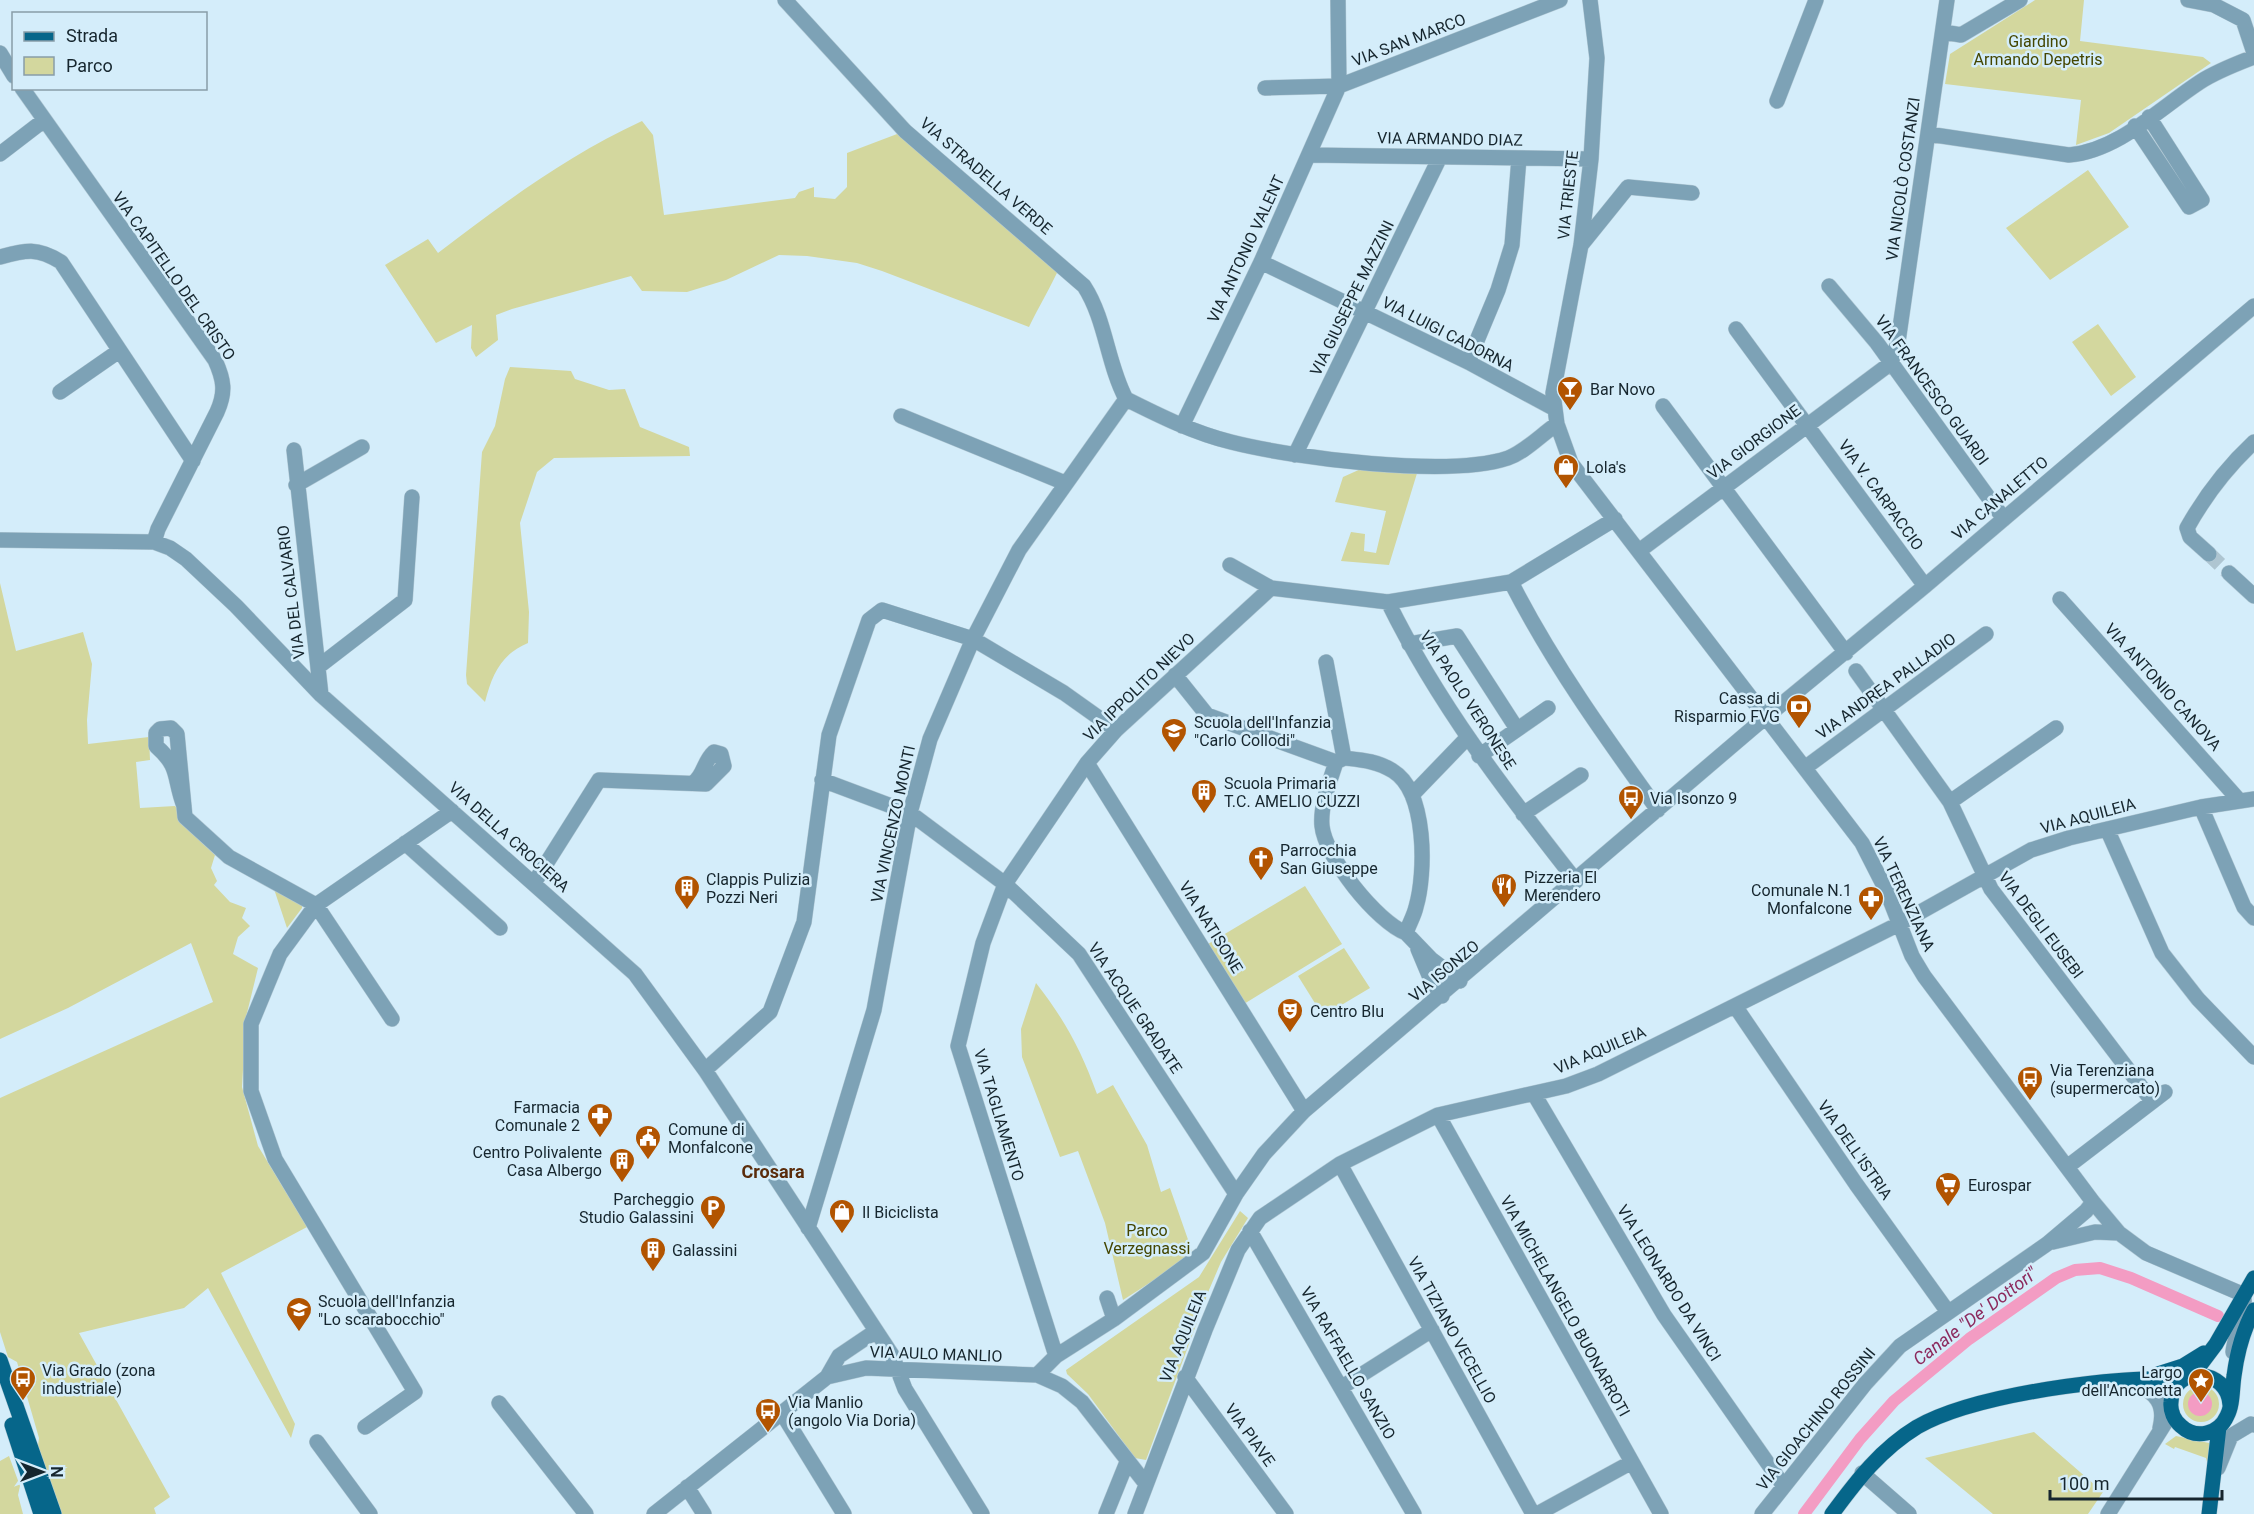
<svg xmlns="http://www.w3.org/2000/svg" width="2254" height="1514" viewBox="0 0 2254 1514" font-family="Roboto,sans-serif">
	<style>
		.green { fill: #d3d79e }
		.water { fill: #f39cc3 }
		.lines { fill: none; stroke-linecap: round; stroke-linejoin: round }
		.canal { stroke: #f39cc3; stroke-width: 12 }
		.minor-tunnel { stroke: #aec5d1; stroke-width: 15; stroke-dasharray: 15 8; stroke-linecap: butt }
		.minor-casing { stroke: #b2c9d5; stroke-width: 16 }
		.major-casing { stroke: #b2c9d5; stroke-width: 16 }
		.minor { stroke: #7da2b6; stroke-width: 15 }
		.major { stroke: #06668a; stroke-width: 15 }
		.labels { text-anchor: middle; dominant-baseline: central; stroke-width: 5; stroke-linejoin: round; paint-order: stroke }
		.street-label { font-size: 16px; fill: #16262e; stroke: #d4edfa }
		.park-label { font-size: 16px; fill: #444600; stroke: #d4edfa }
		.poi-label { font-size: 16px; fill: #16262e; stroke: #d4edfa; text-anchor: start }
		.neighbourhood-label { font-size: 18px; font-weight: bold; fill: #5a2c0b; stroke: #d4edfa }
		.water-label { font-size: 18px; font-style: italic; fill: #8c2a5e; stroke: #d4edfa }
	</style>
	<rect width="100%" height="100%" fill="#d4edfa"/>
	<path class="green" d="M2035,0H2084L2080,41L2203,57L2211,63L2109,133L2076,145L2081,100L1945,84L1950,54Z
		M642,121L653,135L664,215L795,198L799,192L814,187V197L835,199L847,187V153L905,131L1061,264C1051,287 1039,306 1029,327L882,271L857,263L807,256L779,255L726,280L687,292L642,291L631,276L512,309L496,315L498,340L476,357L471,348L472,325L436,343L385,265L428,239L438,253C504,203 566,156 642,121Z
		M2088,170L2129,227L2050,280L2006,228Z
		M2098,324L2136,377L2111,396L2072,342Z
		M510,367L571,371L575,379L609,390L625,389L640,427L689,447L690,456L554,458L537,472L520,523L529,612L528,643C501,654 492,675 485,702L467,684L466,675L482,452L495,426L505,379Z
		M1363,468L1418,470L1389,565L1341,561L1351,532L1365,534L1364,551L1376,553L1386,511L1335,502L1343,477Z
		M0,583L16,651L83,632L92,664L87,720L88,744L149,737L150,760L136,762L140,808L175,806L199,840L215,855L211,868L217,881L214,885L230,902L246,908L242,918L250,926L238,937L233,954L258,968L246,1017L242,1087L258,1146L307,1227L221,1273L295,1424L291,1438L208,1288L184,1308L79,1333L170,1497L154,1508L156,1514H62L38,1446L39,1438L17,1362L8,1357L0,1332V1098L213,1002L191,943L68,1008L0,1039Z
		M1305,886L1342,944L1239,1007L1203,947Z
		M274,889L302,904V908L287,928Z
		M1344,948L1370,988L1323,1016L1298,976Z
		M1036,983C1065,1020 1081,1050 1097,1094L1113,1085L1147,1145L1161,1192L1170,1188L1192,1251L1173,1268L1123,1300L1105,1223L1078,1151L1060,1157L1022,1057L1021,1029Z
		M1240,1211L1248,1218L1221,1262L1209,1290L1146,1460L1135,1458L1088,1394L1067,1374L1066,1370L1199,1277Z
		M2183 1404a18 18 0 1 1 36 0a18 18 0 1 1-36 0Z
		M2034,1432L2103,1492L2088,1514H1993L1925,1458Z
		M2176,1436L2209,1443L2211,1462H2207L2206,1458L2175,1447L2174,1449L2165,1444Z
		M9,1456L20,1486L18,1495L23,1514H0V1461Z"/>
	<path class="water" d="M2188 1404a12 12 0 1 1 24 0a12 12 0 1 1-24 0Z"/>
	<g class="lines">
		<path class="canal" d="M1804,1514L1860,1439L1894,1401L1969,1339L2056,1278L2075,1270L2100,1268L2131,1278L2218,1316"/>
		<path class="minor-tunnel" d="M2209,554L2229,573"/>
		<defs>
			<path id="minor" d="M785,0L905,131L1084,286C1106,320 1107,363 1126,399
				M1590,0L1597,58L1591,159L1581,245L1553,393L1557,424L1571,463L1862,843L1887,892L1912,956L1924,976L2093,1202L2119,1233L2146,1253L2242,1294C2250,1305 2234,1336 2233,1352
				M2188,0L2214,5L2243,20L2254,53
				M1944,32L1961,35L2020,0
				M0,53L14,76
				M22,88L215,360C224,380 226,392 217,412L158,529L154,542
				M1265,88L1339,86L1560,0
				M1777,101L1816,0
				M2135,126L2189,207L2202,200L2149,117
				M1928,134L2069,155C2118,151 2160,108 2200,82C2217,71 2236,64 2254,57
				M0,154L43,121
				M1309,155L1591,159
				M1582,244L1628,187L1692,193
				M0,257C26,250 37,247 61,262L193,461
				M1261,262L1468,362L1553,408
				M1829,286L1877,343L2004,519
				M1736,329L1925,586
				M1468,362L1498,290L1512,245L1519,158
				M60,392L119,351
				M1126,399C1160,416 1194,433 1231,442C1294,458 1448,478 1508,458C1525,452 1542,434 1557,424
				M1663,406L1846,653
				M901,416L1065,483
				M1182,426L1261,262L1339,86L1338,0
				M294,450L321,695
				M1295,455L1440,157
				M296,485L362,447
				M0,540L154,542L170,548L186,559L236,606L321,695L635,974L705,1070L892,1355L905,1389L982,1514
				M1639,551L1891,363L1898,342L1947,0
				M2209,554L2190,537L2187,528C2206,494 2226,468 2254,442
				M1230,565L1271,588L1388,602L1511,582L1615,519
				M2229,573L2254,596
				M1511,582C1553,664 1604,735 1658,810
				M2060,599L2238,799
				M1388,602C1438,704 1506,792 1576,881
				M1409,644L1457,636L1517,729
				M1326,662L1344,758
				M318,667L405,600L412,497
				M1856,671L1950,802L1991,889L2152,1101
				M1175,675L1207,715L1336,762
				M1479,756L1548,708
				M1344,758C1362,760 1377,761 1393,771C1427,792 1426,873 1416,907C1414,916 1409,924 1406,933C1377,922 1325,857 1322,826C1320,806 1330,781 1336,762Z
				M1087,763L1304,1111
				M1806,767L1986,634
				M822,780L910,813L1005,884L1079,954L1236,1194
				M1412,795L1467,738
				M1950,802L2056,728
				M184,806C173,778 181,768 156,746V733L160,729L171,728L177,734L185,817L229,857L316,905L392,1019
				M2201,807L2244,907L2254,918
				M1523,814L1581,775
				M2107,829L2162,953L2198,999L2254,1057
				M405,843L500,928
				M534,883L599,780L706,784L724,766L721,754L714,752C703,762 704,776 693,783
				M1406,933L1431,959L1460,981
				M1418,949L1431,980L1442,996
				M1735,1006L1856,1184L1948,1312
				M705,1070L770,1012L804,922L829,735L869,620L882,610L973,639L1064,693L1116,730
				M1534,1094L1664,1315L1783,1485
				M1438,1115L1661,1514
				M1340,1164L1533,1514
				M2067,1167L2165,1092
				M808,1228L874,1010L910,813L930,739L973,639L1019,550L1126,399
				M1250,1231L1414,1514
				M2053,1242L2095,1232L2119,1233
				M1107,1298L1114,1319
				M1056,1356L958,1046L983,943L1005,884L1087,763L1116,730L1271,588
				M1037,1375L1056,1356L1114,1319L1203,1253L1236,1194L1264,1154L1304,1111L1754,727L1925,586L2254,306
				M827,1377L839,1356L876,1331
				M1185,1377L1286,1514
				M2135,1383C2156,1393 2166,1404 2160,1428
				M1342,1387L1432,1330
				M499,1403L586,1514
				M782,1413L844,1514
				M365,1427L415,1392L275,1159L251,1091V1024L280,954L316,905L452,811
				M317,1442L370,1514
				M2218,1468L2231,1436L2251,1424L2254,1425
				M1862,1473L1909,1514
				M687,1487L704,1514
				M654,1514L827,1377L866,1368L1037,1375L1062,1386L1082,1402L1146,1484
				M1106,1514L1127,1462
				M1135,1514L1205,1330L1238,1250L1260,1218L1340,1164L1438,1115L1566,1086L1598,1074L1899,924L2031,850L2069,838L2201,807L2254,799
				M1537,1514L1632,1462
				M1762,1514L1865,1384L1900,1346L2047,1244L2086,1211L2093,1202
				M2108,1514L2172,1412"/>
			<path id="major" d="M0,1360L54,1514
				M2158,1374L2183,1366L2204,1353
				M2192,1376L2216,1344L2254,1278
				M2230,1405C2228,1368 2173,1364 2171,1402C2170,1411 2174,1420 2181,1426C2196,1440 2219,1434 2227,1416C2233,1405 2232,1389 2234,1376C2237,1353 2243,1330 2254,1310
				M12,1425L41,1514
				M1832,1514C1857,1480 1881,1449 1917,1427C1975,1394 2118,1375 2184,1379
				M2209,1514L2219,1427"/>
		</defs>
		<use href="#minor" class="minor-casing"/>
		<use href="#major" class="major-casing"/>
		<use href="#minor" class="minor"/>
		<use href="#major" class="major"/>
	</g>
	<defs>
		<symbol id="bar-pin" viewBox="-11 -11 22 30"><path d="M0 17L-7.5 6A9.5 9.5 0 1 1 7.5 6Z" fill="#b25400" stroke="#d4edfa"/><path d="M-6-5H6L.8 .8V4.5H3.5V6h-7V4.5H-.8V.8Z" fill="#fff"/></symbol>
		<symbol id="shop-pin" viewBox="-11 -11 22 30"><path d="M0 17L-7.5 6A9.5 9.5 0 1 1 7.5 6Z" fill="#b25400" stroke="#d4edfa"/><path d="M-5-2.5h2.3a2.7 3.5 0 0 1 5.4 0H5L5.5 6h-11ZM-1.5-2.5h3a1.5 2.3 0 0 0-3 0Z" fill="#fff"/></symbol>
		<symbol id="bank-pin" viewBox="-11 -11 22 30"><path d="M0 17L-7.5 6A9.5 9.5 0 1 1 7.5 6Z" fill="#b25400" stroke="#d4edfa"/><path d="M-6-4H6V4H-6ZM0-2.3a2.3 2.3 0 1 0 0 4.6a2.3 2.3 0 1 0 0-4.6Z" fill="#fff"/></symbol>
		<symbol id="school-pin" viewBox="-11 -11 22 30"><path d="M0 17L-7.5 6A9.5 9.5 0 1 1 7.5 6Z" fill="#b25400" stroke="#d4edfa"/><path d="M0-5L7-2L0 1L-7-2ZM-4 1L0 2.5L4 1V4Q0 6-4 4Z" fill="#fff"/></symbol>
		<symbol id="building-pin" viewBox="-11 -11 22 30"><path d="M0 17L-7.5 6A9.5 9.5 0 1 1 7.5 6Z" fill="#b25400" stroke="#d4edfa"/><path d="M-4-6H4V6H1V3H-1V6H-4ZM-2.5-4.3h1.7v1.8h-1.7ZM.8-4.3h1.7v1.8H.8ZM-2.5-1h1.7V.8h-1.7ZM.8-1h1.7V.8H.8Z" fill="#fff"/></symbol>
		<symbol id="bus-pin" viewBox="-11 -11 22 30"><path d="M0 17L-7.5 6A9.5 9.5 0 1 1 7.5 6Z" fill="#b25400" stroke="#d4edfa"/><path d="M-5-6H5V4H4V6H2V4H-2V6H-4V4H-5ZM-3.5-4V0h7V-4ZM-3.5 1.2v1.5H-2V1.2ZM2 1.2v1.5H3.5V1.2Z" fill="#fff"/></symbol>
		<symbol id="church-pin" viewBox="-11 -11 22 30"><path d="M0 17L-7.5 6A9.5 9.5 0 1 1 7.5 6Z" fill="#b25400" stroke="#d4edfa"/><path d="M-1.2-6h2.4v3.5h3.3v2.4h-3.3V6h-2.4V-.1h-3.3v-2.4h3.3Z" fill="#fff"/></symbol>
		<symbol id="restaurant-pin" viewBox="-11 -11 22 30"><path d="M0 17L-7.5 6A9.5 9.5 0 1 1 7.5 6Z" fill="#b25400" stroke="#d4edfa"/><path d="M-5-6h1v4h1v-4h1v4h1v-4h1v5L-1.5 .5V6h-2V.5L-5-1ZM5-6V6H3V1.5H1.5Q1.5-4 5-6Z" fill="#fff"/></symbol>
		<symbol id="pharmacy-pin" viewBox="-11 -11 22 30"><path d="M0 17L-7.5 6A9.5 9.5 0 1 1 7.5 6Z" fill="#b25400" stroke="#d4edfa"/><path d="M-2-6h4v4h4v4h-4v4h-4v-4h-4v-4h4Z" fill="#fff"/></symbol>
		<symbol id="theatre-pin" viewBox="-11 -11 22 30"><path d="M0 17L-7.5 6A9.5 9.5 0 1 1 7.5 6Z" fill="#b25400" stroke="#d4edfa"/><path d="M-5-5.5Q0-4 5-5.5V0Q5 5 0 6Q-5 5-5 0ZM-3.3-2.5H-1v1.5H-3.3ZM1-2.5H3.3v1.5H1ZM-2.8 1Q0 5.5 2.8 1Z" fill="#fff"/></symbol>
		<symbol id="civic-pin" viewBox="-11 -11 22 30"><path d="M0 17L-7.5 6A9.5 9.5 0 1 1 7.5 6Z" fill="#b25400" stroke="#d4edfa"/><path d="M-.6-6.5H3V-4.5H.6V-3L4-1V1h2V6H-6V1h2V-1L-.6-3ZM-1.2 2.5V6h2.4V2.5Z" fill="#fff"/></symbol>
		<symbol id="supermarket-pin" viewBox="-11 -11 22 30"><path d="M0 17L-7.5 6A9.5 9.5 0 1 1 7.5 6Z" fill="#b25400" stroke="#d4edfa"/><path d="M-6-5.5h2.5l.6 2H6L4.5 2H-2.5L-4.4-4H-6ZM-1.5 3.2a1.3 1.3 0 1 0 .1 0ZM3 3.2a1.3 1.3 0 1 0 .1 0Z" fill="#fff"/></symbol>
		<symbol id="parking-pin" viewBox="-11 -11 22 30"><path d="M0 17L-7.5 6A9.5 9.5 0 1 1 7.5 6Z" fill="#b25400" stroke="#d4edfa"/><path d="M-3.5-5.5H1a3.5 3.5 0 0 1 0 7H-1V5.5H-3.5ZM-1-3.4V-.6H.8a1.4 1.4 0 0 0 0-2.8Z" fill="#fff"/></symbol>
		<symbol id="sight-pin" viewBox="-11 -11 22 30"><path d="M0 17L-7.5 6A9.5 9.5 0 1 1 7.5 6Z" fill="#b25400" stroke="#d4edfa"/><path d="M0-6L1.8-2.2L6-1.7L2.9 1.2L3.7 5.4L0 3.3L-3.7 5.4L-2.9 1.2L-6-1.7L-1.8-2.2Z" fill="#fff"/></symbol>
	</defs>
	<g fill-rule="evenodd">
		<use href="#bar-pin" x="1555" y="374" width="30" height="40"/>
		<use href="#shop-pin" x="1551" y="452" width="30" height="40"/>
		<use href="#bank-pin" x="1784" y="692" width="30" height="40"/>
		<use href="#school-pin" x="1159" y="716" width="30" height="40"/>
		<use href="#building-pin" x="1189" y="777" width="30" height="40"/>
		<use href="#bus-pin" x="1616" y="783" width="30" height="40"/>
		<use href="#church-pin" x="1246" y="844" width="30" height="40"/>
		<use href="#restaurant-pin" x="1489" y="871" width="30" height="40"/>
		<use href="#building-pin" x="672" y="873" width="30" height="40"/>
		<use href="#pharmacy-pin" x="1856" y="884" width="30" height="40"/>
		<use href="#theatre-pin" x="1275" y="996" width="30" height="40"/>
		<use href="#bus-pin" x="2015" y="1064" width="30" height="40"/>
		<use href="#pharmacy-pin" x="585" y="1101" width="30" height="40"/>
		<use href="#civic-pin" x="633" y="1123" width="30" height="40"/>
		<use href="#building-pin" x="607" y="1146" width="30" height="40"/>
		<use href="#supermarket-pin" x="1933" y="1170" width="30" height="40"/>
		<use href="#parking-pin" x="698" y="1193" width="30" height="40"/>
		<use href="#shop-pin" x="827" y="1197" width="30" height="40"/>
		<use href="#building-pin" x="638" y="1235" width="30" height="40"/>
		<use href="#school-pin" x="284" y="1295" width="30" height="40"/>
		<use href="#bus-pin" x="8" y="1364" width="30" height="40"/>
		<use href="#sight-pin" x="2186" y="1366" width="30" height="40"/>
		<use href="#bus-pin" x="753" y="1396" width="30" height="40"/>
	</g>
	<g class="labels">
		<g class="street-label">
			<text transform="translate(1409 40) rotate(-21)">VIA SAN MARCO</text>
			<text transform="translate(1450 139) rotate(1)">VIA ARMANDO DIAZ</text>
			<text transform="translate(986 176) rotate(41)">VIA STRADELLA VERDE</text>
			<text transform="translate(1903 179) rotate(-82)">VIA NICOLÒ COSTANZI</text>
			<text transform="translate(1568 195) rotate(-84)">VIA TRIESTE</text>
			<text transform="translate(1246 249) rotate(-65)">VIA ANTONIO VALENT</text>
			<text transform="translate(174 276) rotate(55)">VIA CAPITELLO DEL CRISTO</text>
			<text transform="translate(1352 298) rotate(-64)">VIA GIUSEPPE MAZZINI</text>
			<text transform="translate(1448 334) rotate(27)">VIA LUIGI CADORNA</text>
			<text transform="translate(1932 390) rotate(54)">VIA FRANCESCO GUARDI</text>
			<text transform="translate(1754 442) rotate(-37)">VIA GIORGIONE</text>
			<text transform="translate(1881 495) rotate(54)">VIA V. CARPACCIO</text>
			<text transform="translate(2000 498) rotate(-40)">VIA CANALETTO</text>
			<text transform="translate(291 592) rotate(-97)">VIA DEL CALVARIO</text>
			<text transform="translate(1886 686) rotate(-36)">VIA ANDREA PALLADIO</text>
			<text transform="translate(1139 687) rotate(-44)">VIA IPPOLITO NIEVO</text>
			<text transform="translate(2163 687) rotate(48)">VIA ANTONIO CANOVA</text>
			<text transform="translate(1468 700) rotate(57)">VIA PAOLO VERONESE</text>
			<text transform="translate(2088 816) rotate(-15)">VIA AQUILEIA</text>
			<text transform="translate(893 824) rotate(-78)">VIA VINCENZO MONTI</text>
			<text transform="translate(509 837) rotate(42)">VIA DELLA CROCIERA</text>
			<text transform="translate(1904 894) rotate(65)">VIA TERENZIANA</text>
			<text transform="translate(2041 925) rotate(53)">VIA DEGLI EUSEBI</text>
			<text transform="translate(1211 927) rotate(58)">VIA NATISONE</text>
			<text transform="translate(1444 971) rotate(-40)">VIA ISONZO</text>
			<text transform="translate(1135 1008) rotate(56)">VIA ACQUE GRADATE</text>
			<text transform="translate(1600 1050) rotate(-23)">VIA AQUILEIA</text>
			<text transform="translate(999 1115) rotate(73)">VIA TAGLIAMENTO</text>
			<text transform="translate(1855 1150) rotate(55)">VIA DELL'ISTRIA</text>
			<text transform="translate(1669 1283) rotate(58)">VIA LEONARDO DA VINCI</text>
			<text transform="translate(1565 1306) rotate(61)">VIA MICHELANGELO BUONARROTI</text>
			<text transform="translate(1452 1330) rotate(61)">VIA TIZIANO VECELLIO</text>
			<text transform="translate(1183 1336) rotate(-68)">VIA AQUILEIA</text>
			<text transform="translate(936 1354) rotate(2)">VIA AULO MANLIO</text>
			<text transform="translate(1348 1363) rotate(60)">VIA RAFFAELLO SANZIO</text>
			<text transform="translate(1816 1419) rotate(-51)">VIA GIOACHINO ROSSINI</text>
			<text transform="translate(1250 1435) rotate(54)">VIA PIAVE</text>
		</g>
		<g class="park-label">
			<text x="2038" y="41">Giardino<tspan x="2038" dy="18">Armando Depetris</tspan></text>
			<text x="1147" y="1230">Parco<tspan x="1147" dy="18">Verzegnassi</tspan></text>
		</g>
		<g class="poi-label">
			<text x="1590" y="389">Bar Novo</text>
			<text x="1586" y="467">Lola's</text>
			<text x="1780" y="698" text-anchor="end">Cassa di<tspan x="1780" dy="18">Risparmio FVG</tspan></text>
			<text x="1194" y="722">Scuola dell'Infanzia<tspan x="1194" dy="18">"Carlo Collodi"</tspan></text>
			<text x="1224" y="783">Scuola Primaria<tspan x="1224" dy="18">T.C. AMELIO CUZZI</tspan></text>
			<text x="1650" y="798">Via Isonzo 9</text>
			<text x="1280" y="850">Parrocchia<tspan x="1280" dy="18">San Giuseppe</tspan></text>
			<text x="1524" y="877">Pizzeria El<tspan x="1524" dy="18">Merendero</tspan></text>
			<text x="706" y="879">Clappis Pulizia<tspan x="706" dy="18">Pozzi Neri</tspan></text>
			<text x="1852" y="890" text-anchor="end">Comunale N.1<tspan x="1852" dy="18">Monfalcone</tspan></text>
			<text x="1310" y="1011">Centro Blu</text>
			<text x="2050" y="1070">Via Terenziana<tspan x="2050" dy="18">(supermercato)</tspan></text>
			<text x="580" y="1107" text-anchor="end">Farmacia<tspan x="580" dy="18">Comunale 2</tspan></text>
			<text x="668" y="1129">Comune di<tspan x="668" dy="18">Monfalcone</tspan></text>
			<text x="602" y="1152" text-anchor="end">Centro Polivalente<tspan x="602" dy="18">Casa Albergo</tspan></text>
			<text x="1968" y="1185">Eurospar</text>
			<text x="694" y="1199" text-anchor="end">Parcheggio<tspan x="694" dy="18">Studio Galassini</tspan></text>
			<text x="862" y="1212">Il Biciclista</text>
			<text x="672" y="1250">Galassini</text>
			<text x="318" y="1301">Scuola dell'Infanzia<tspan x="318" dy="18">"Lo scarabocchio"</tspan></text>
			<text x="42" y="1370">Via Grado (zona<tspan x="42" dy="18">industriale)</tspan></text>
			<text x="2182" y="1372" text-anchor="end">Largo<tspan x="2182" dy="18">dell'Anconetta</tspan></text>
			<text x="788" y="1402">Via Manlio<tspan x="788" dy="18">(angolo Via Doria)</tspan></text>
		</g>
		<g class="neighbourhood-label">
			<text x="773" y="1171">Crosara</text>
		</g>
		<g class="water-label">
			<text transform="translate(1975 1316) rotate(-37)">Canale "De' Dottori"</text>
		</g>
	</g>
	<rect x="12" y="12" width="195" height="78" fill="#d4edfa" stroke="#889da8" stroke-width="1.5"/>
	<rect x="24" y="32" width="30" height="9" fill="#06668a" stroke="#889da8" stroke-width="1.5"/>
	<text x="66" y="42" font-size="18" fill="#16262e">Strada</text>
	<rect x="24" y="57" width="30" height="18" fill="#d3d79e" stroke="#889da8" stroke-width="1.5"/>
	<text x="66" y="72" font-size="18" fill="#16262e">Parco</text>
	<g transform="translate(42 1472) rotate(90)" stroke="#d4edfa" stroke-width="4.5" paint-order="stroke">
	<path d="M0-4.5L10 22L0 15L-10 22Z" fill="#16262e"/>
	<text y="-9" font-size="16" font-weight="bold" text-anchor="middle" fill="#16262e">N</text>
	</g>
	<path d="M2050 1490v9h172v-9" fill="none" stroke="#16262e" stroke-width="3"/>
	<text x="2059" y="1490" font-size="18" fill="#16262e" stroke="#d4edfa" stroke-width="4.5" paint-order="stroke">100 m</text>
</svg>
